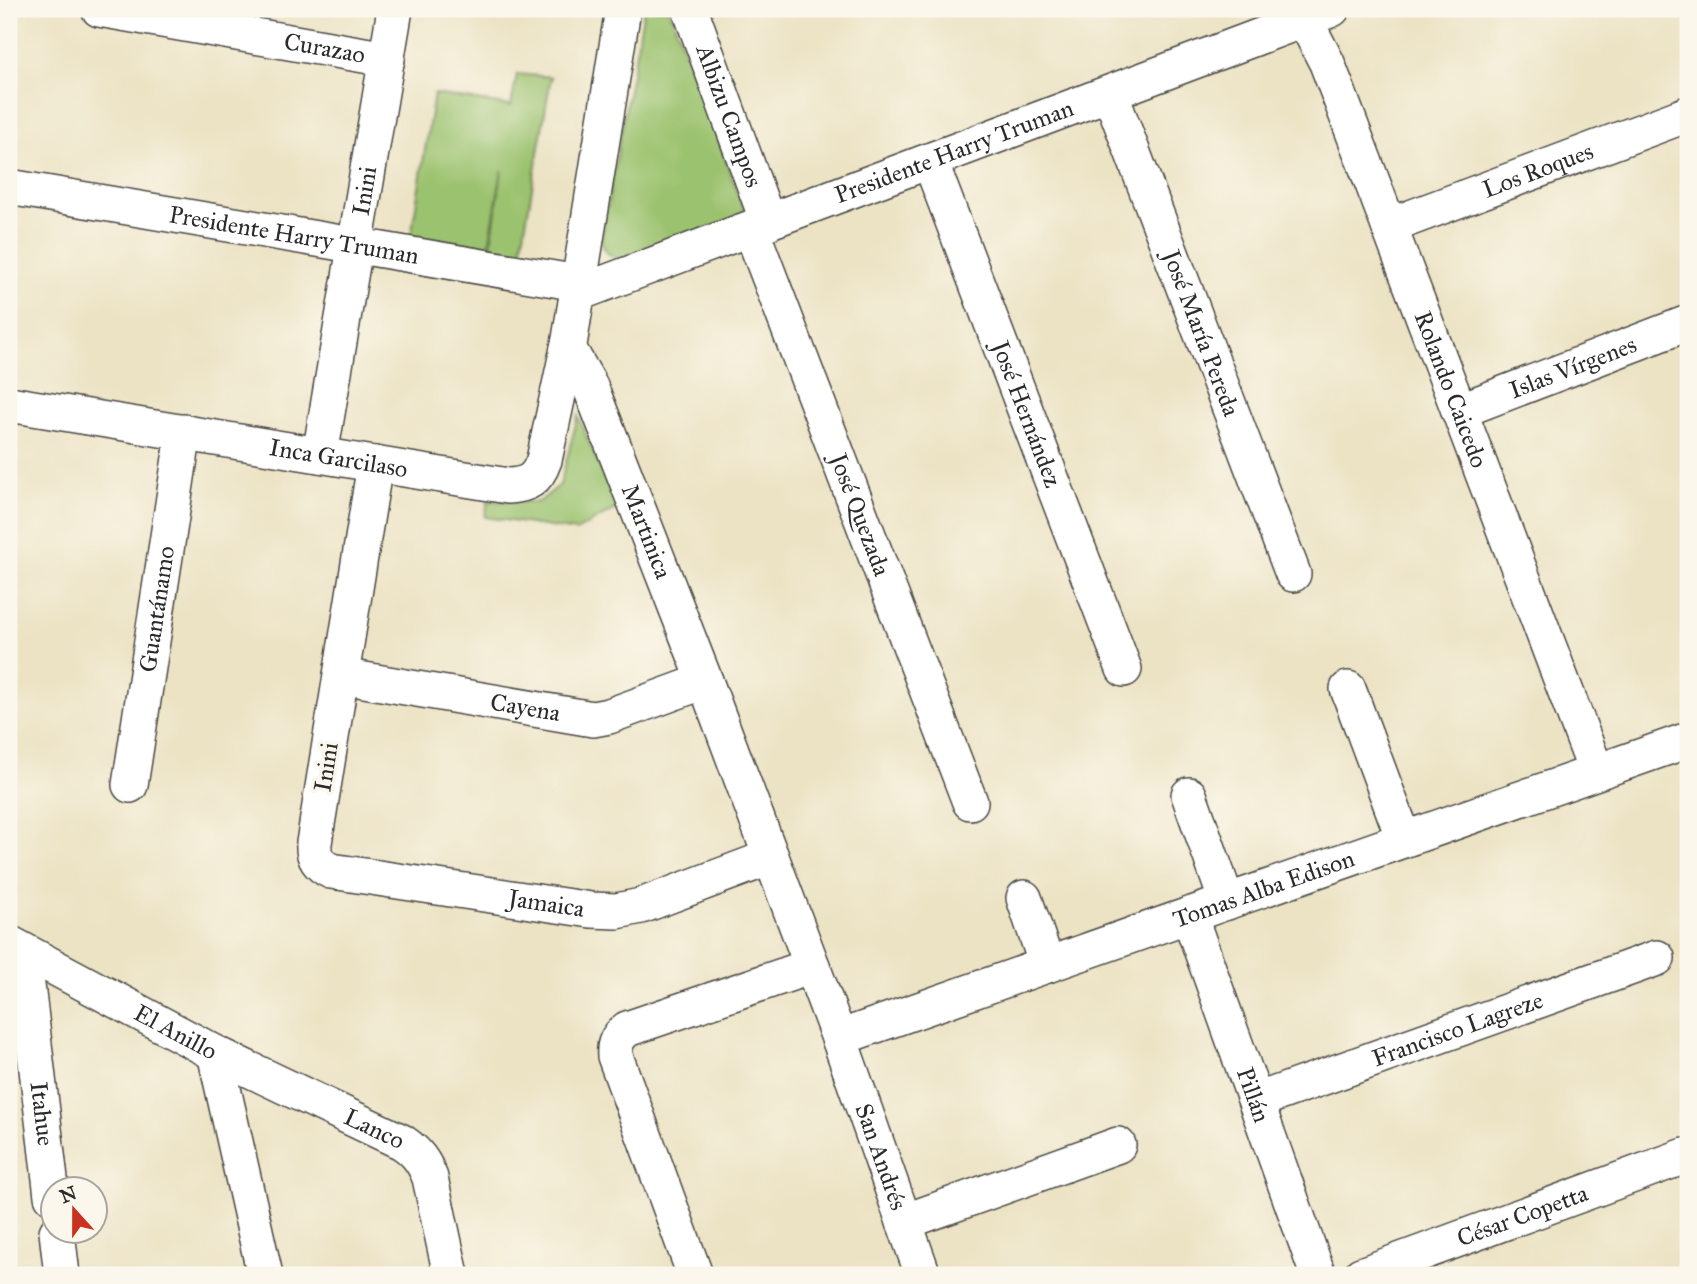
<svg xmlns="http://www.w3.org/2000/svg" width="1697" height="1284" viewBox="0 0 1697 1284" font-family="'IM FELL Great Primer',serif">
	<style>
		.green { fill: #9bc26e; stroke: #63764c; stroke-width: 2 }
		.lines { fill: none; stroke-linecap: round; stroke-linejoin: round }
		.minor-casing { stroke: #484742; stroke-width: 38 }
		.minor { stroke: #fff; stroke-width: 35 }
		.labels { text-anchor: middle; dominant-baseline: central; stroke-width: 7; stroke-linejoin: round; paint-order: stroke }
		.street-label { font-size: 24px; fill: #2b2b2b; stroke: #fbf7ec }
	</style>
	<rect width="100%" height="100%" fill="#fbf7ec"/>
	<filter id="ink" filterUnits="userSpaceOnUse"><feTurbulence type="fractalNoise" baseFrequency=".0143" numOctaves="2"/><feDisplacementMap in="SourceGraphic" scale="14" xChannelSelector="R" yChannelSelector="G"/><feConvolveMatrix kernelMatrix="1 2 1 2 8 2 1 2 1" color-interpolation-filters="sRGB"/></filter>
	<filter id="wash" filterUnits="userSpaceOnUse"><feTurbulence type="fractalNoise" baseFrequency=".00686" numOctaves="4" result="noise"/><feDisplacementMap in="SourceGraphic" scale="28" xChannelSelector="R" yChannelSelector="G"/><feGaussianBlur stdDeviation="1.57" result="paint"/><feColorMatrix in="noise" values="0 0 0 0 0 0 0 0 0 0 0 0 0 0 0 0 0 1.4 0 .05"/><feComposite in="paint" operator="in"/></filter>
	<g filter="url(#wash)">
		<rect width="100%" height="100%" fill="#ece3c4"/>
		<path class="green" d="M644,9H669L746,215L619,260L606,252L601,241Z
			M517,74L551,77L519,264L489,259L502,170L488,250L411,237L434,94L511,106Z
			M578,416L617,508L576,531L485,517L488,501L539,502L560,485Z"/>
	</g>
	<g filter="url(#ink)">
		<g class="lines">
			<defs>
				<g id="minor">
					<path id="s1" d="M99,9L387,59"/>
					<path id="s2" d="M690,9L768,222"/>
					<path id="s3" d="M1299,9L1327,63L1596,771"/>
					<path id="s4" d="M1110,93L1293,574"/>
					<path id="s5" d="M930,161L1124,669"/>
					<path id="s6" d="M9,187L578,283"/>
					<path id="s7" d="M1389,226L1688,114"/>
					<path id="s8" d="M751,229L970,802"/>
					<path id="s9" d="M576,294L1332,9"/>
					<path id="s10" d="M568,348L590,386L705,681L839,1038L923,1275"/>
					<path id="s11" d="M9,404L508,486C528,485 537,480 544,460L570,339L623,9"/>
					<path id="s12" d="M1459,411L1688,323"/>
					<path id="s13" d="M320,455L395,9"/>
					<path id="s14" d="M375,464L314,843C313,857 318,865 331,871L591,910L617,911L641,906L771,857"/>
					<path id="s15" d="M341,676L593,719L609,716L705,681"/>
					<path d="M1348,689L1404,839"/>
					<path id="s16" d="M130,785L184,432"/>
					<path d="M1189,795L1227,902"/>
					<path d="M1024,898L1047,965"/>
					<path id="s17" d="M1189,915L1318,1275"/>
					<path id="s18" d="M9,943L215,1053L402,1142C417,1152 424,1162 430,1178L451,1275"/>
					<path id="s19" d="M23,951L52,1196"/>
					<path id="s20" d="M839,1038L1688,740"/>
					<path d="M215,1053L265,1275"/>
					<path id="s21" d="M1256,1101L1657,958"/>
					<path d="M904,1222L1118,1145"/>
					<path d="M57,1232L62,1275"/>
					<path d="M695,1275L615,1056C614,1044 617,1037 627,1029L812,966"/>
					<path id="s22" d="M1361,1275L1685,1156"/>
				</g>
			</defs>
			<use href="#minor" class="minor-casing"/>
			<use href="#minor" class="minor"/>
		</g>
	</g>
	<g class="labels">
		<g class="street-label">
			<text stroke="none"><textPath href="#s1" startOffset="229">Curazao</textPath></text>
			<text stroke="none"><textPath href="#s2" startOffset="114">Albizu Campos</textPath></text>
			<text stroke="none"><textPath href="#s9" startOffset="404">Presidente Harry Truman</textPath></text>
			<text stroke="none"><textPath href="#s7" startOffset="159">Los Roques</textPath></text>
			<text stroke="none"><textPath href="#s13" startOffset="268">Inini</textPath></text>
			<text stroke="none"><textPath href="#s6" startOffset="289">Presidente Harry Truman</textPath></text>
			<text stroke="none"><textPath href="#s4" startOffset="257">José María Pereda</textPath></text>
			<text stroke="none"><textPath href="#s12" startOffset="122">Islas Vírgenes</textPath></text>
			<text stroke="none"><textPath href="#s3" startOffset="410">Rolando Caicedo</textPath></text>
			<text stroke="none"><textPath href="#s5" startOffset="271">José Hernández</textPath></text>
			<text stroke="none"><textPath href="#s11" startOffset="334">Inca Garcilaso</textPath></text>
			<text stroke="none"><textPath href="#s8" startOffset="306">José Quezada</textPath></text>
			<text stroke="none"><textPath href="#s10" startOffset="200">Martinica</textPath></text>
			<text stroke="none"><textPath href="#s16" startOffset="178">Guantánamo</textPath></text>
			<text stroke="none"><textPath href="#s15" startOffset="187">Cayena</textPath></text>
			<text transform="translate(326 767) rotate(-81)">Inini</text>
			<text stroke="none"><textPath href="#s20" startOffset="450">Tomas Alba Edison</textPath></text>
			<text stroke="none"><textPath href="#s14" startOffset="637">Jamaica</textPath></text>
			<text stroke="none"><textPath href="#s21" startOffset="214">Francisco Lagreze</textPath></text>
			<text stroke="none"><textPath href="#s18" startOffset="189">El Anillo</textPath></text>
			<text stroke="none"><textPath href="#s17" startOffset="191">Pillán</textPath></text>
			<text stroke="none"><textPath href="#s19" startOffset="164">Itahue</textPath></text>
			<text stroke="none"><textPath href="#s18" startOffset="410">Lanco</textPath></text>
			<text stroke="none"><textPath href="#s10" startOffset="868">San Andrés</textPath></text>
			<text stroke="none"><textPath href="#s22" startOffset="172">César Copetta</textPath></text>
		</g>
	</g>
	<rect width="1697" height="1284" fill="none" stroke="#fbf7ec" stroke-width="35"/>
	<g transform="translate(74 1210) rotate(339)"><circle r="33" fill="#fbf7ec" stroke="#a8a59f" stroke-width="2"/>
	<path d="M0-5L12 26L0 18L-12 26Z" fill="#c8321e"/>
	<text y="-10" font-size="19" font-weight="bold" text-anchor="middle" fill="#2b2b2b">N</text>
	</g>
</svg>
